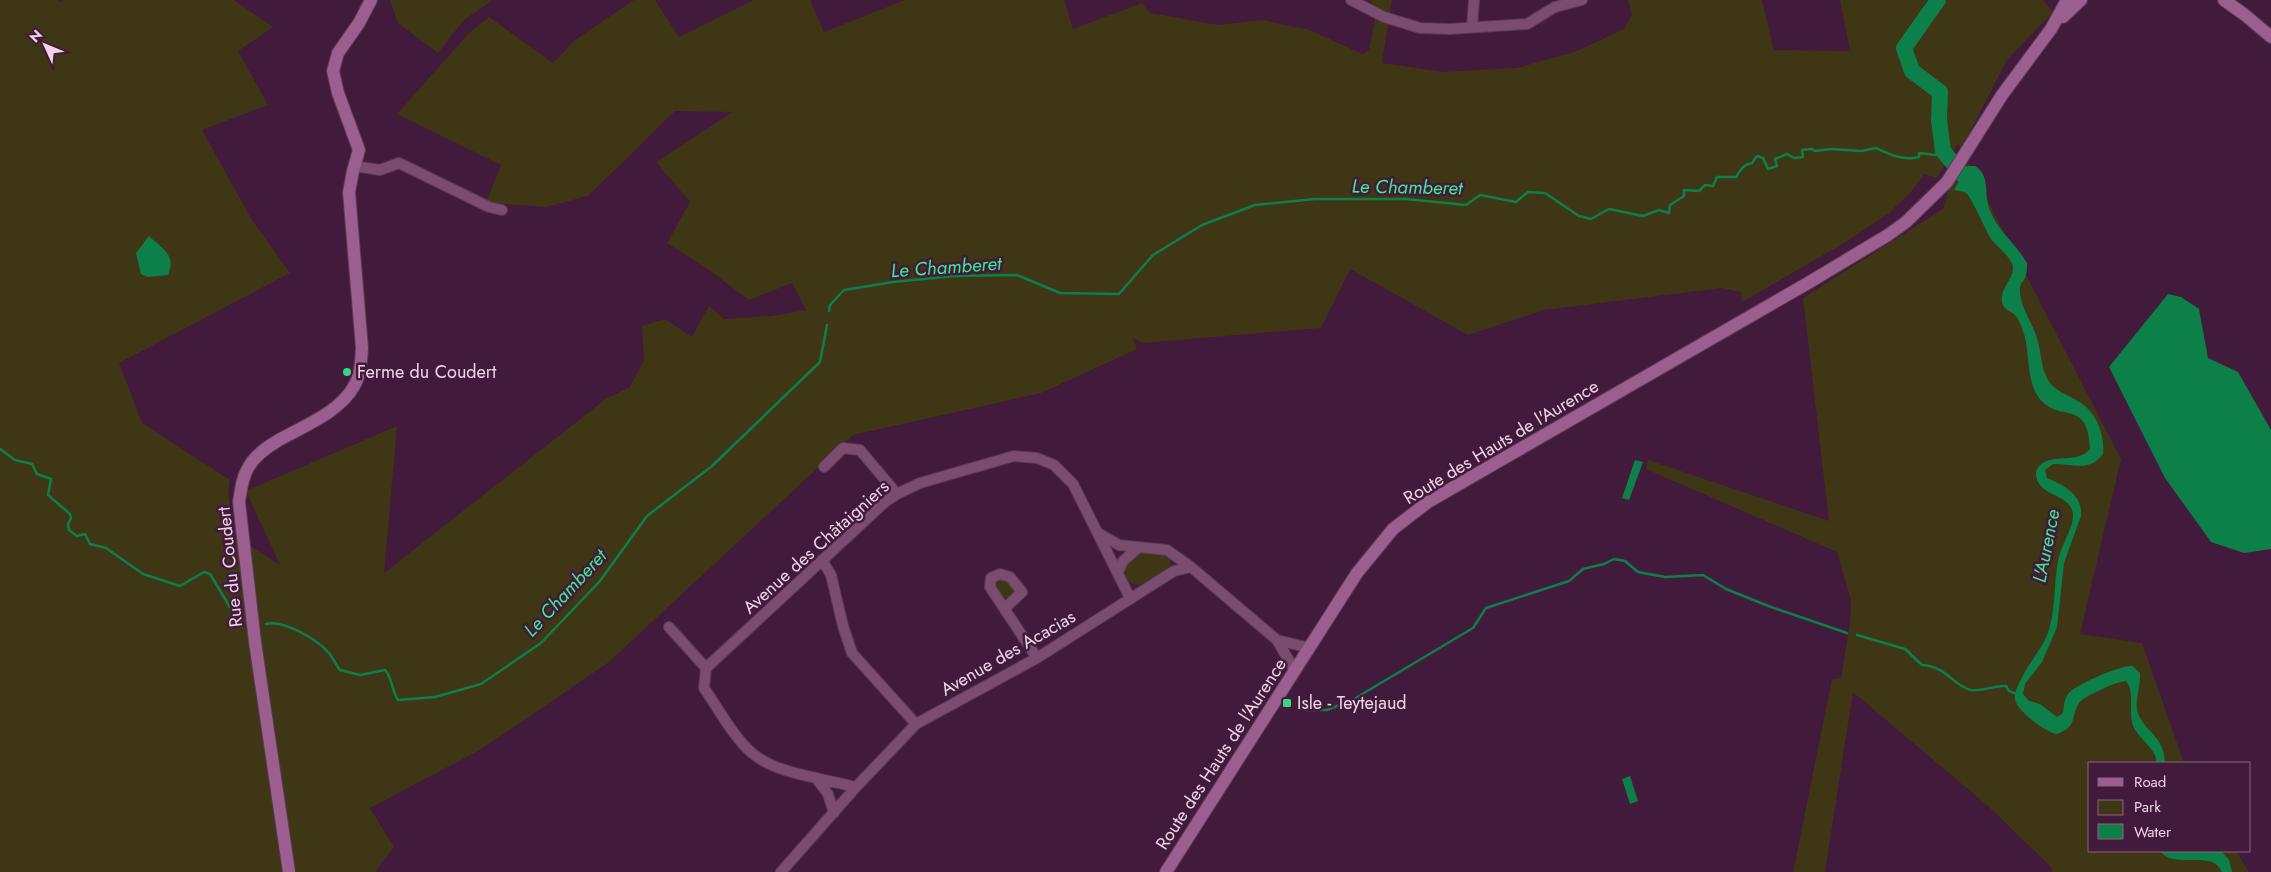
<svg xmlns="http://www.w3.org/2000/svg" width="2271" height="872" viewBox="0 0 2271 872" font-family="Jost,sans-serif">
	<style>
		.green { fill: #3f3615 }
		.water { fill: #0c8048 }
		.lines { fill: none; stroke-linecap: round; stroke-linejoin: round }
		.stream { stroke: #0c8048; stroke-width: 2.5 }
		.river { stroke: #0c8048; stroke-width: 16 }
		.street-casing { stroke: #5b3955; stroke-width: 12 }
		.secondary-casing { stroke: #5b3955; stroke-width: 14 }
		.street { stroke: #794c70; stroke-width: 10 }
		.secondary { stroke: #9b5f8f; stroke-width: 12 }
		.poi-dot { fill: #34d881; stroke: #421a3b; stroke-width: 2 }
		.labels { text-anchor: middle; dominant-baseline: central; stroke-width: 5; stroke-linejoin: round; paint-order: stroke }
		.poi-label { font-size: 18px; fill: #efd4e8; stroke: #421a3b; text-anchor: start }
		.street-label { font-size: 18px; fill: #efd4e8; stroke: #421a3b }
		.water-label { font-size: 19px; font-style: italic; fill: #3ceb8e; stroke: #421a3b }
	</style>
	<rect width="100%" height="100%" fill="#421a3b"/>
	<path class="green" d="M0,0H58L61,2L63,0H234L273,27L238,51L268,105L202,130L252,220L290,273L119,363L142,423L230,480L228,493L235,536L280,565L246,491L397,426L384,573L607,398L630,387L644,360L642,326L665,319L692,337L709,306L724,319L771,316L806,310L792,283L749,300L709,270L667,243L690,202L656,162L733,112L675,111L588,196L546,207L491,203L487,200L501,165L397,114L470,32L489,17L553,63L575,40L634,0H655L679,37L754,0H810L824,32L905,0H1064L1073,29L1142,3L1150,13L1218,25L1262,20L1310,30L1362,54L1369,50L1375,20L1371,0H1392L1382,63L1444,72L1517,68L1577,51L1624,29L1632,15L1628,0H1762L1774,50L1850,51L1840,0H1927L1901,46L1948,0H2043L2053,12L2007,60L1961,149L2121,459L2080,634L2142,643L2184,763H2090V851H2236L2249,872H2052V868L1989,807L1853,692L1825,872H1793L1832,679L1841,678L1850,623L1851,600L1837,552L1646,469L1648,460L1829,521L1803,298L1943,209L1961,149L1958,144L1937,178L1924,174L1911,192L1888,214L1846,242L1742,302L1741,292L1722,288L1544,310L1468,335L1350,269L1321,328L1142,343L1133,338L1137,349L1041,393L853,435L609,662L480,750L370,808L394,847L375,872H0Z
		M390,0H493L464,20L438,53L398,23Z
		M1139,551L1166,555L1170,559V566C1154,578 1134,599 1122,571L1124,564Z
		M1000,574L1022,592L1005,608L991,578Z"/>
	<path class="water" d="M1968,166H1975C1989,174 1985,191 1988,205C1995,229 2015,242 2027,263C2027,268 2027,273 2025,278C2022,283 2019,285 2020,292C2021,310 2034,324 2038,342C2041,352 2041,366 2046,376C2053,392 2068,394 2081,403C2097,414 2105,435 2103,454C2089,473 2072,463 2053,464L2045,470L2047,478C2064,485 2083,495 2081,516L2064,563L2057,627L2042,662L2025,684L2023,694L2029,701L2040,704L2057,717L2063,713C2064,707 2064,699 2068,694C2074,685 2121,665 2132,666L2140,673C2141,687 2133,704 2139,716C2149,735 2164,737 2165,763H2156C2159,752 2139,738 2134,728C2127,714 2136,692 2126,681C2118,681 2084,696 2079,703C2070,718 2078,726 2057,734C2046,733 2016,710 2015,699C2013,686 2037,654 2044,642C2058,615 2052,581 2060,553C2064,541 2072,529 2073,517C2074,491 2034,499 2036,471C2046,450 2076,466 2090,449C2088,397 2059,424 2039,398C2025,379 2031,350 2022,328C2020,323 2018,318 2015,315C2011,311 2005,310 2003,305C1997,292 2012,281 2013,269C2014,259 1997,247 1991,239C1985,229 1971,196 1966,193C1963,191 1958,191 1954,190Z
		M149,236C161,248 177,254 168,275L147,277L141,274L136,253Z
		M2168,294L2181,297L2199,309L2208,358L2238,372L2271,430V549L2244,553L2211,542L2165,478L2109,367Z
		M1635,460L1643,462L1629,500L1622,498Z
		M1630,776L1638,801L1630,804L1622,779Z
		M2160,851H2221L2229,860L2232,872H2222C2212,848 2175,871 2160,851Z"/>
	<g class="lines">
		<path class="stream" d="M829,311L830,305L844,290L893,282L954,276L1017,275L1060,293L1119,294L1153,255L1202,225L1255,205L1315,199H1406L1466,205L1480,195L1516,202L1528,192L1545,193L1579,216L1591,219L1609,209L1643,216L1659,210L1669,213L1670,205L1684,196V190L1699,191L1705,185L1713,186L1717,177H1736C1741,170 1742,165 1752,163L1757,156L1763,158L1768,169L1777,166L1775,159L1787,154L1794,158L1803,157L1802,150L1812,149L1815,151L1831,149L1861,151L1876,148C1891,155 1903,161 1919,157V153L1936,155L1943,151
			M0,449L15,460L32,464L37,474L51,479L48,495L70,514L71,518L68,524L69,530L77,536L85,534L90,544L106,548L143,574L180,586L204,572L210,574L242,627
			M266,624C283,619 318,640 329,653C333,658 336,665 340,670L360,675L385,670C393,679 391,689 398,700L435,697L481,684L541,643L600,581L647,516L712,466L820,362L827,325
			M1857,635L1905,649L1922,665C1948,667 1953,686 1971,690C1984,692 1993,685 2006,686L2009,691L2017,694
			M1305,710H1327L1354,699L1473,628L1486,608L1569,581L1583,569L1604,564L1614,559L1625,561L1638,572L1665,577L1703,575L1726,589L1771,607L1847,633"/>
		<path class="river" d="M1938,0L1904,48L1912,71L1940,92L1939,120L1943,151L1976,190"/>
		<defs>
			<path id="street" d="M1351,0L1384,17L1420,28L1450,29L1527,24L1555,7L1582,0
				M1472,27L1474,0
				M354,166L380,170L399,163L489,207L502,210
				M824,467L843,448L860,450L897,494
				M1098,533L1119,545L1167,550L1191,567
				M822,560L831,575L843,626L852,653L916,724
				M1118,572L1123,561L1138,548
				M1005,608L1022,592L1010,577L1000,574L991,578L990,587L1037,658
				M669,627L706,668L704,688C718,708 734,738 752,753C770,768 794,773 816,778
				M1277,640L1310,648
				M706,668L885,502L897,494L920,483L1014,456L1037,458L1054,465L1073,484L1130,598
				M834,813L828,794L816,778L856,787
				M781,872L856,787L916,724L1037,658L1174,571L1191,567L1277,640L1295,671"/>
			<path id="secondary" d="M2224,0L2245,15L2271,37
				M2063,17L2081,0
				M289,872L255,642L239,502C241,490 242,478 248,468C255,455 267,447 279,440C304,426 340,412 354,386C361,375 361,361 362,348L349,192L353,171L359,150L338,93L333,71L338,53L359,23L371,0
				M1166,872L1357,573L1393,529L1428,502L1808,283L1888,235L1906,222L1947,182L2002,95L2051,29L2067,0"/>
		</defs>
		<use href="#street" class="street-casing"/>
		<use href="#secondary" class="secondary-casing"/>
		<use href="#street" class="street"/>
		<use href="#secondary" class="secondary"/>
	</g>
	<g class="poi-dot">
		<circle cx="347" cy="372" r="5"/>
		<rect x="1282" y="698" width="10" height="10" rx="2.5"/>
	</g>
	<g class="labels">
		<g class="poi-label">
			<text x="357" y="372">Ferme du Coudert</text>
			<text x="1297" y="703">Isle - Teytejaud</text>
		</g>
		<g class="street-label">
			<text transform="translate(1501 442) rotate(-31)">Route des Hauts de l'Aurence</text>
			<text transform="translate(816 547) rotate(-42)">Avenue des Châtaigniers</text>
			<text transform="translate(230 567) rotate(-96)">Rue du Coudert</text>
			<text transform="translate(1008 653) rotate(-30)">Avenue des Acacias</text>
			<text transform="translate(1221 754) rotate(-57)">Route des Hauts de l'Aurence</text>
		</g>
		<g class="water-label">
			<text transform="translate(1407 187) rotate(1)">Le Chamberet</text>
			<text transform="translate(946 267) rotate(-4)">Le Chamberet</text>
			<text transform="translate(2046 546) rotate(-79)">L'Aurence</text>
			<text transform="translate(565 593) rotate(-47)">Le Chamberet</text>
		</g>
	</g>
	<rect x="2088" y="762" width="162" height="90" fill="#421a3b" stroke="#876480"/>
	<rect x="2098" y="778" width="25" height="8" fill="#9b5f8f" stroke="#876480"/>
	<text x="2134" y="787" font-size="15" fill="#efd4e8">Road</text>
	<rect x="2098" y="800" width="25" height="15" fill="#3f3615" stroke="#876480"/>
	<text x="2134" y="812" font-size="15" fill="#efd4e8">Park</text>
	<rect x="2098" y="824" width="25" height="15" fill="#0c8048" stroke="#876480"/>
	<text x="2134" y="837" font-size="15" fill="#efd4e8">Water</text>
	<g transform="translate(45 45) rotate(314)" stroke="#421a3b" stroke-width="4" paint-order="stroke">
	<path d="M0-4L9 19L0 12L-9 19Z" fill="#efd4e8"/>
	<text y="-8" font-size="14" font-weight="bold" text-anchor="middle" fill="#efd4e8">N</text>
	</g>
</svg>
